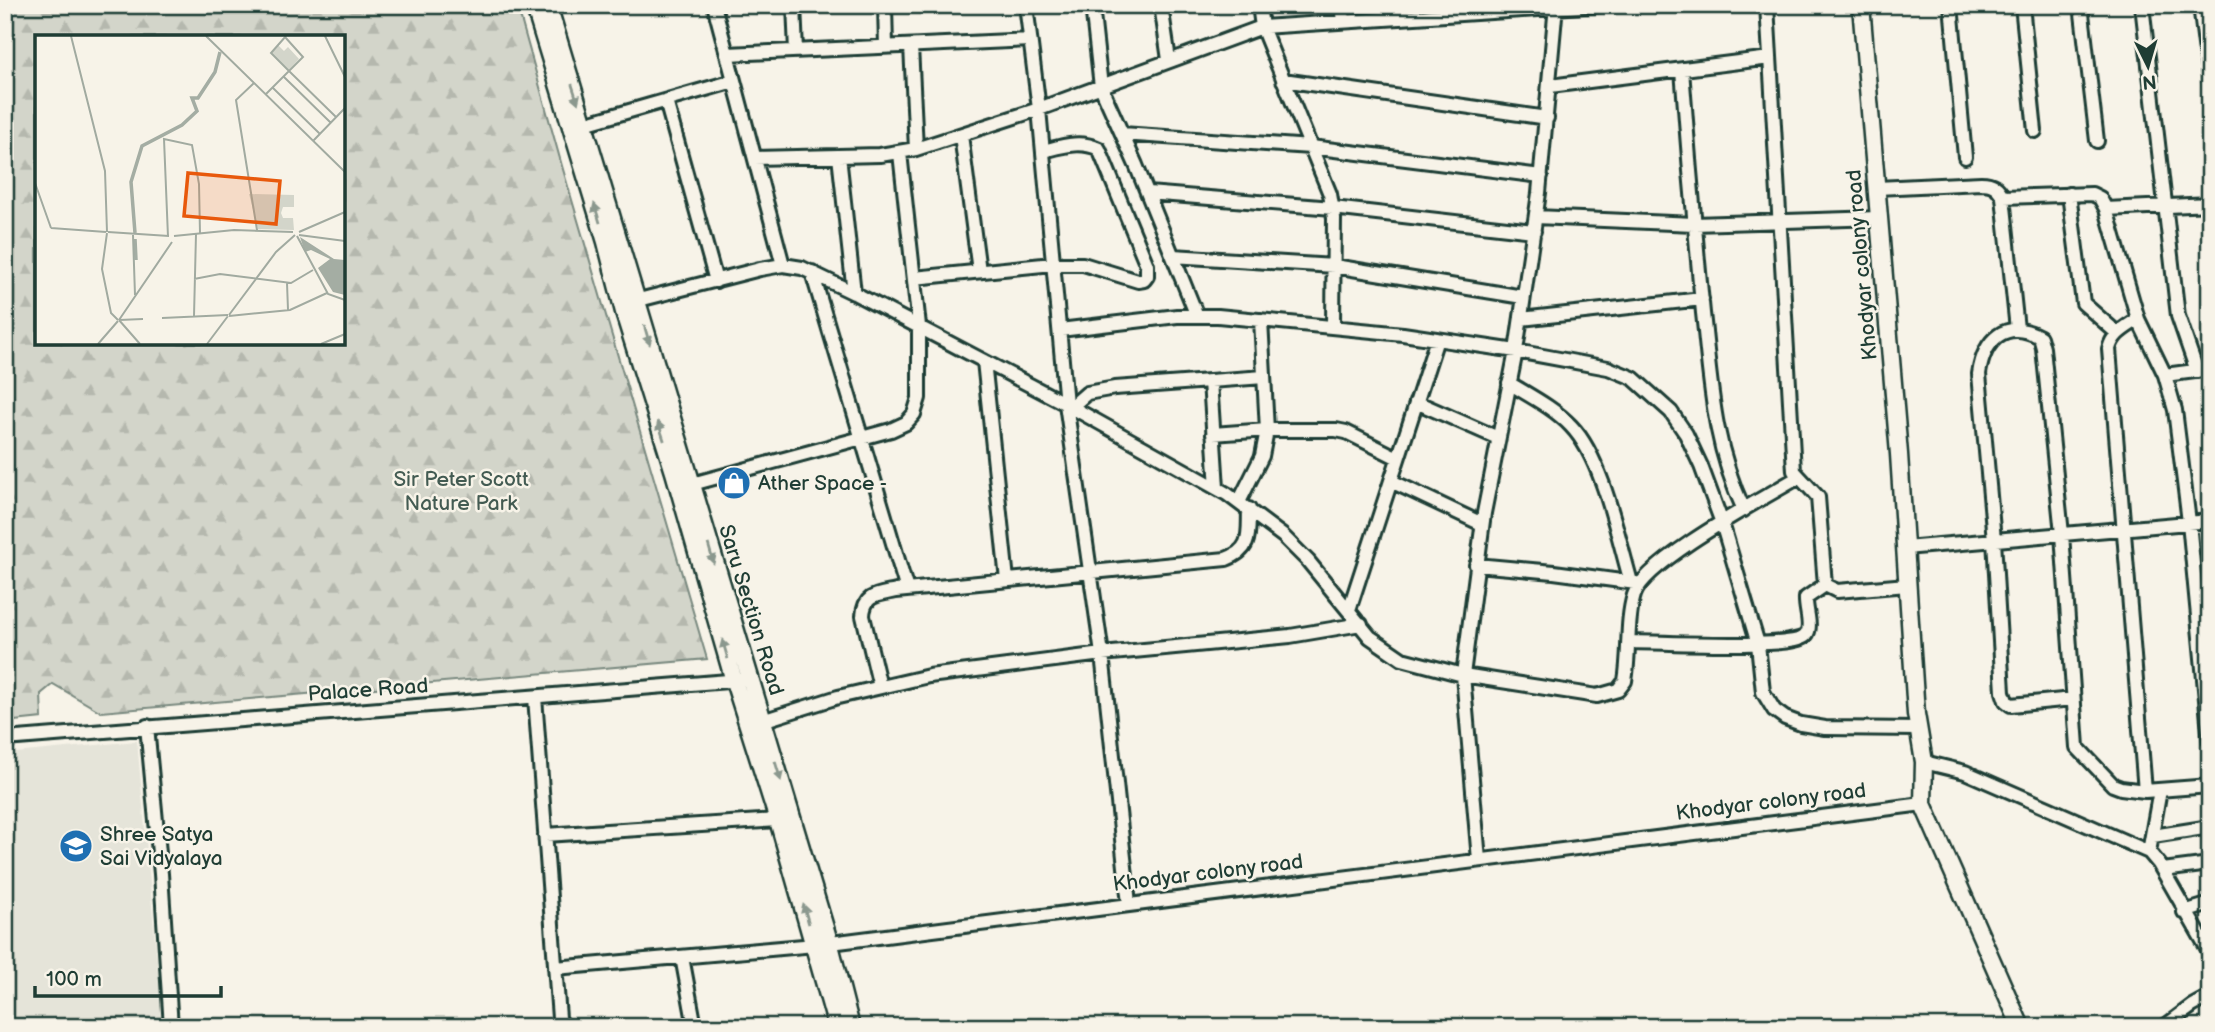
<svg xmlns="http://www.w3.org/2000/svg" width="2215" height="1032" viewBox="0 0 2215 1032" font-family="'Balsamiq Sans',sans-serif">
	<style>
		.built { fill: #e5e4d9 }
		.forest { fill: url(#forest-firs); stroke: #79897f; stroke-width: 2; fill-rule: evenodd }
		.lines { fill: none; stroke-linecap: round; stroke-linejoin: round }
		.minor-casing { stroke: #1f3d34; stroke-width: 18 }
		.tertiary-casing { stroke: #1f3d34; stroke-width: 21 }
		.minor { stroke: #f7f3e8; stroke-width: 12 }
		.tertiary { stroke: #f7f3e8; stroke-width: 16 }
		.oneway { fill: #8b988e }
		.labels { text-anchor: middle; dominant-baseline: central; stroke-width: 5; stroke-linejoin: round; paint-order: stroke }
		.street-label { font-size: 21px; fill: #1f3d34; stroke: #f7f3e8 }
		.park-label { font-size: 21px; fill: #435b52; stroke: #f7f3e8 }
		.poi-label { font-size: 21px; fill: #1f3d34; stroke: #f7f3e8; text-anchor: start }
		.inset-river { fill: none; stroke: #a4ada3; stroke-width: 3.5 }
		.inset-road { fill: none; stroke: #a1aaa0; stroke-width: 2 }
		.view { fill: #e8590c; fill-opacity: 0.15; stroke: #e8590c; stroke-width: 3.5 }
		.inset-edge { fill: none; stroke: #1f3d34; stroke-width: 3.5 }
	</style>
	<defs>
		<pattern id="forest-firs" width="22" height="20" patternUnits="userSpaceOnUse" patternTransform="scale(1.75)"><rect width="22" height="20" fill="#d3d5ca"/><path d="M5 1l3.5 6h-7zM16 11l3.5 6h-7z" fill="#b5b8ae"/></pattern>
	</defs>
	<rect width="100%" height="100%" fill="#f7f3e8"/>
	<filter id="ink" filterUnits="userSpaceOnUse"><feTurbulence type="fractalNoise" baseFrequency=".0143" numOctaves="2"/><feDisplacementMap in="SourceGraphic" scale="14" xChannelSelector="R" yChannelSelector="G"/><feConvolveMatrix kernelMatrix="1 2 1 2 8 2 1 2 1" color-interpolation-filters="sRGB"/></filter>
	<g filter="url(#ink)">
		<path class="built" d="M137,741L163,1027H5V754Z"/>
		<path class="forest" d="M5,5H517L562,166L707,659L101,712L53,684L41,694L42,718L5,722ZM37,37H343V343H37Z"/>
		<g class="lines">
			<defs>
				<path id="minor" d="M714,5L783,265
					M794,5L796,51
					M885,5L886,47
					M1026,5L1039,109L1066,404L1102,654L1129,904
					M1092,5L1101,87L1136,165L1197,316
					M1161,5L1169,60
					M1259,5L1262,27L1330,194L1334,218L1333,326
					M1342,5L1344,21
					M1767,5L1794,471L1818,497L1825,585L1837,591L1907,585
					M1951,5L1965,157
					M2022,5L2035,131
					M2081,5L2097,141
					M2142,5L2178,316L2197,371
					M2200,5L2210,84
					M911,46L916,149
					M727,54L1030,40
					M1682,70C1688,151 1695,232 1703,313C1711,385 1713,443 1744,510
					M1283,80L1547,118
					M1550,86L1770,58
					M666,101L716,281
					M584,124L734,81
					M1122,134L1311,147L1541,176
					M961,135L979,271
					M839,156L854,293
					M755,158L880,155L916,149L1039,109L1262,27L1599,5
					M1877,188L1981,183C1993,183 1998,187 2003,197L2017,329
					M1148,193L1333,208L1534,231
					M2069,194L2083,303L2117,333
					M2003,197L2092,194L2100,198L2106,209L2210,204
					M2106,209L2138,319L2165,375L2175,410L2189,522L2210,742
					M1536,217L1694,224L1879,218
					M1173,256L1334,266L1523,297
					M812,272L907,590
					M914,278L1053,264H1083L1138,281L1144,280L1147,276V265L1099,149C1080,140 1063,146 1043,151
					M631,302L760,269L783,265L802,268L854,293L1066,404L1227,494L1283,536L1308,561L1370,637L1402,659L1463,675L1597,696L1618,690L1625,681C1630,653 1626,622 1634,595C1645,561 1764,498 1799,477
					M1521,319L1702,299
					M2138,319C2125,328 2113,333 2109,349L2145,791
					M1060,330L1177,316H1218L1403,334L1516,351L1608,368L1633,378L1671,412L1686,434L1701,466L1722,523L1758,644L1763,692L1774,710L1785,718L1801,724L1825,728L1918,729
					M984,361L1007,580
					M2165,375L2210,369
					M1210,381L1217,488
					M1509,383C1530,396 1554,408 1571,426C1603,459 1618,538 1631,582
					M1416,402L1498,438
					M1071,407L1087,393L1115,388L1264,377
					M1213,434L1267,430H1336L1346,432L1398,458
					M1391,481L1482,524
					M692,484L891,430L906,423L914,414L919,398V326L900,153
					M1239,502L1262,456L1267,430L1261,320
					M1905,548L2210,521
					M1476,565L1554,572L1636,583
					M1349,610L1437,339
					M1630,642C1654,642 1796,650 1806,635C1813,627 1805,609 1806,598L1825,585
					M880,687L863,616C864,594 878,595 896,591L1226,559C1253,549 1248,533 1249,509
					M535,697L559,1018L564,1027
					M2073,699L2011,705L2006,701L2003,692L1994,540L1979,374C1984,340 2005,318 2040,337L2043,348L2062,534L2077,747L2113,785L2121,788L2145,791L2210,786
					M762,721L838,697L929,676L1102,654L1290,636L1361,624
					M147,726L161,874L171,1027
					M5,739L741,680
					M1924,762L1965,772L2149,852L2159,864L2210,953
					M545,835L778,820
					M2153,836L2210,827
					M2149,852L2160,790
					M1479,860L1463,675L1484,513L1516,351L1539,193L1556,5
					M2163,870L2210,864
					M2184,912L2210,904
					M682,957L695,1027
					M555,968L815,945L1923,804
					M2164,1027L2192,1006L2210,996"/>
				<path id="tertiary" d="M534,5L606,242L625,316L674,472L734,681L778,820L837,1027
					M548,5L829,941L851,1027
					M1861,5L1899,454L1916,714L1924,762L1923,804L2021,1027"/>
			</defs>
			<use href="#minor" class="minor-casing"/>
			<use href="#tertiary" class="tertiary-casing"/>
			<use href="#minor" class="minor"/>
			<use href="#tertiary" class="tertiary"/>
		</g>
		<defs><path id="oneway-solid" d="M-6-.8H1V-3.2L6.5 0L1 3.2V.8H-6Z" transform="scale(1.75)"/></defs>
		<g class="oneway">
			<use href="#oneway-solid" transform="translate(575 94) rotate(72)"/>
			<use href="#oneway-solid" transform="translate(597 213) rotate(-107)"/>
			<use href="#oneway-solid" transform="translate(647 335) rotate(74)"/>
			<use href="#oneway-solid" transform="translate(661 431) rotate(-108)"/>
			<use href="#oneway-solid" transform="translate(711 554) rotate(74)"/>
			<use href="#oneway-solid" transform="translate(725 649) rotate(-106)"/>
			<use href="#oneway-solid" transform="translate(778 771) rotate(73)"/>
			<use href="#oneway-solid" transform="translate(806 914) rotate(-106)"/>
		</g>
	</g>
	<defs>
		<symbol id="shop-disc" viewBox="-11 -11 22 22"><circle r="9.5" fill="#1f6fb2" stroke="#f7f3e8"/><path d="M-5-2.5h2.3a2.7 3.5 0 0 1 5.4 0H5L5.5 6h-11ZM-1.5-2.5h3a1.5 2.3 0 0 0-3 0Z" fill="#fff"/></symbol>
		<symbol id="school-disc" viewBox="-11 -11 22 22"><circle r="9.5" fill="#1f6fb2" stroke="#f7f3e8"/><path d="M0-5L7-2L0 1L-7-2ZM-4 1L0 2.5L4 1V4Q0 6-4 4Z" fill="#fff"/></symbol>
	</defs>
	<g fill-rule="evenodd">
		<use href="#shop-disc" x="715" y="464" width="38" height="38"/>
		<use href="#school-disc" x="57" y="827" width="38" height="38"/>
	</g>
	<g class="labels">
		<g class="street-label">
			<text transform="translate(1862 265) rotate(-95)">Khodyar colony road</text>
			<text transform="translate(751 610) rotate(73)">Saru Section Road</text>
			<text transform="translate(368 690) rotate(-4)">Palace Road</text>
			<text transform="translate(1771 802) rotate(-7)">Khodyar colony road</text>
			<text transform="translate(1208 873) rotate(-7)">Khodyar colony road</text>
		</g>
		<g class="park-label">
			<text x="461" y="479">Sir Peter Scott<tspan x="461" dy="24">Nature Park</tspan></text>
		</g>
		<g class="poi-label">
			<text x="758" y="483">Ather Space -</text>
			<text x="100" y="834">Shree Satya<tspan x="100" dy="24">Sai Vidyalaya</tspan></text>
		</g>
	</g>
	<g transform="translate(35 35)">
		<rect width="310" height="310" fill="#f7f3e8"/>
		<path d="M214,159L259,160V172H248L246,178L248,183H258L259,195L223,194Z" fill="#d3d5ca"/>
		<path d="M243,10L249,16L253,12L264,24L254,35L236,18Z" fill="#d3d5ca"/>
		<path d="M265,202L299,224L310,225V260L298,257L283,233L295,224L276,215L270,217Z" fill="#a4ada3"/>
		<path class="inset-river" d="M100,198L96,147L107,111L147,90L162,76L157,63H163L180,37L185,17M100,204L101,225"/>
		<path class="inset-road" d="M36,1L70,136L72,197M171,1L310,137M251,1L236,18L254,36M290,1L310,42M254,36L301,82M249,42L296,88M219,48L201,65L222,195M238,53L285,99M231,59L268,22L250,2M278,106L310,73M0,148L16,193M16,193L71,197M73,197L134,201M264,197L310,177M72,198L67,234L76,278L83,285M98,200L100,260M264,200L310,206M139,201L199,195L258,197M262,201L293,259L310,265M133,202L129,104L157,110L164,149L165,199M159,244L185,239L256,248L278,235M252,248L253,275M194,280L241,217L260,200M159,281L161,199M194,281L255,275L292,258M127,283L193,280M84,285L137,207M84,285L105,309M84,285L108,284M63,309L83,286M172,309L193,281M286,309L310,299"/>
		<path class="view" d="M153,138L245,146L241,189L149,181Z"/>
		<rect width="310" height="310" class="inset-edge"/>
	</g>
	<rect width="2215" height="1032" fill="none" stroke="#f7f3e8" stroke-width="28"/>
	<rect x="14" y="14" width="2187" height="1004" fill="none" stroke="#1f3d34" stroke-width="2.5" filter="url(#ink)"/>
	<g transform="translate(2148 66) rotate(175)" stroke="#f7f3e8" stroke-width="5" paint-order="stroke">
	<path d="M0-5L12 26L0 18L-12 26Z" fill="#1f3d34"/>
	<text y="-10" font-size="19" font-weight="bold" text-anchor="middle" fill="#1f3d34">N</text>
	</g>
	<path d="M35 986v10h186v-10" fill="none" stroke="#1f3d34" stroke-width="3.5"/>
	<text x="46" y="986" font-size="21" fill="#1f3d34" stroke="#f7f3e8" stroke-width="5" paint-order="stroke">100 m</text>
</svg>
